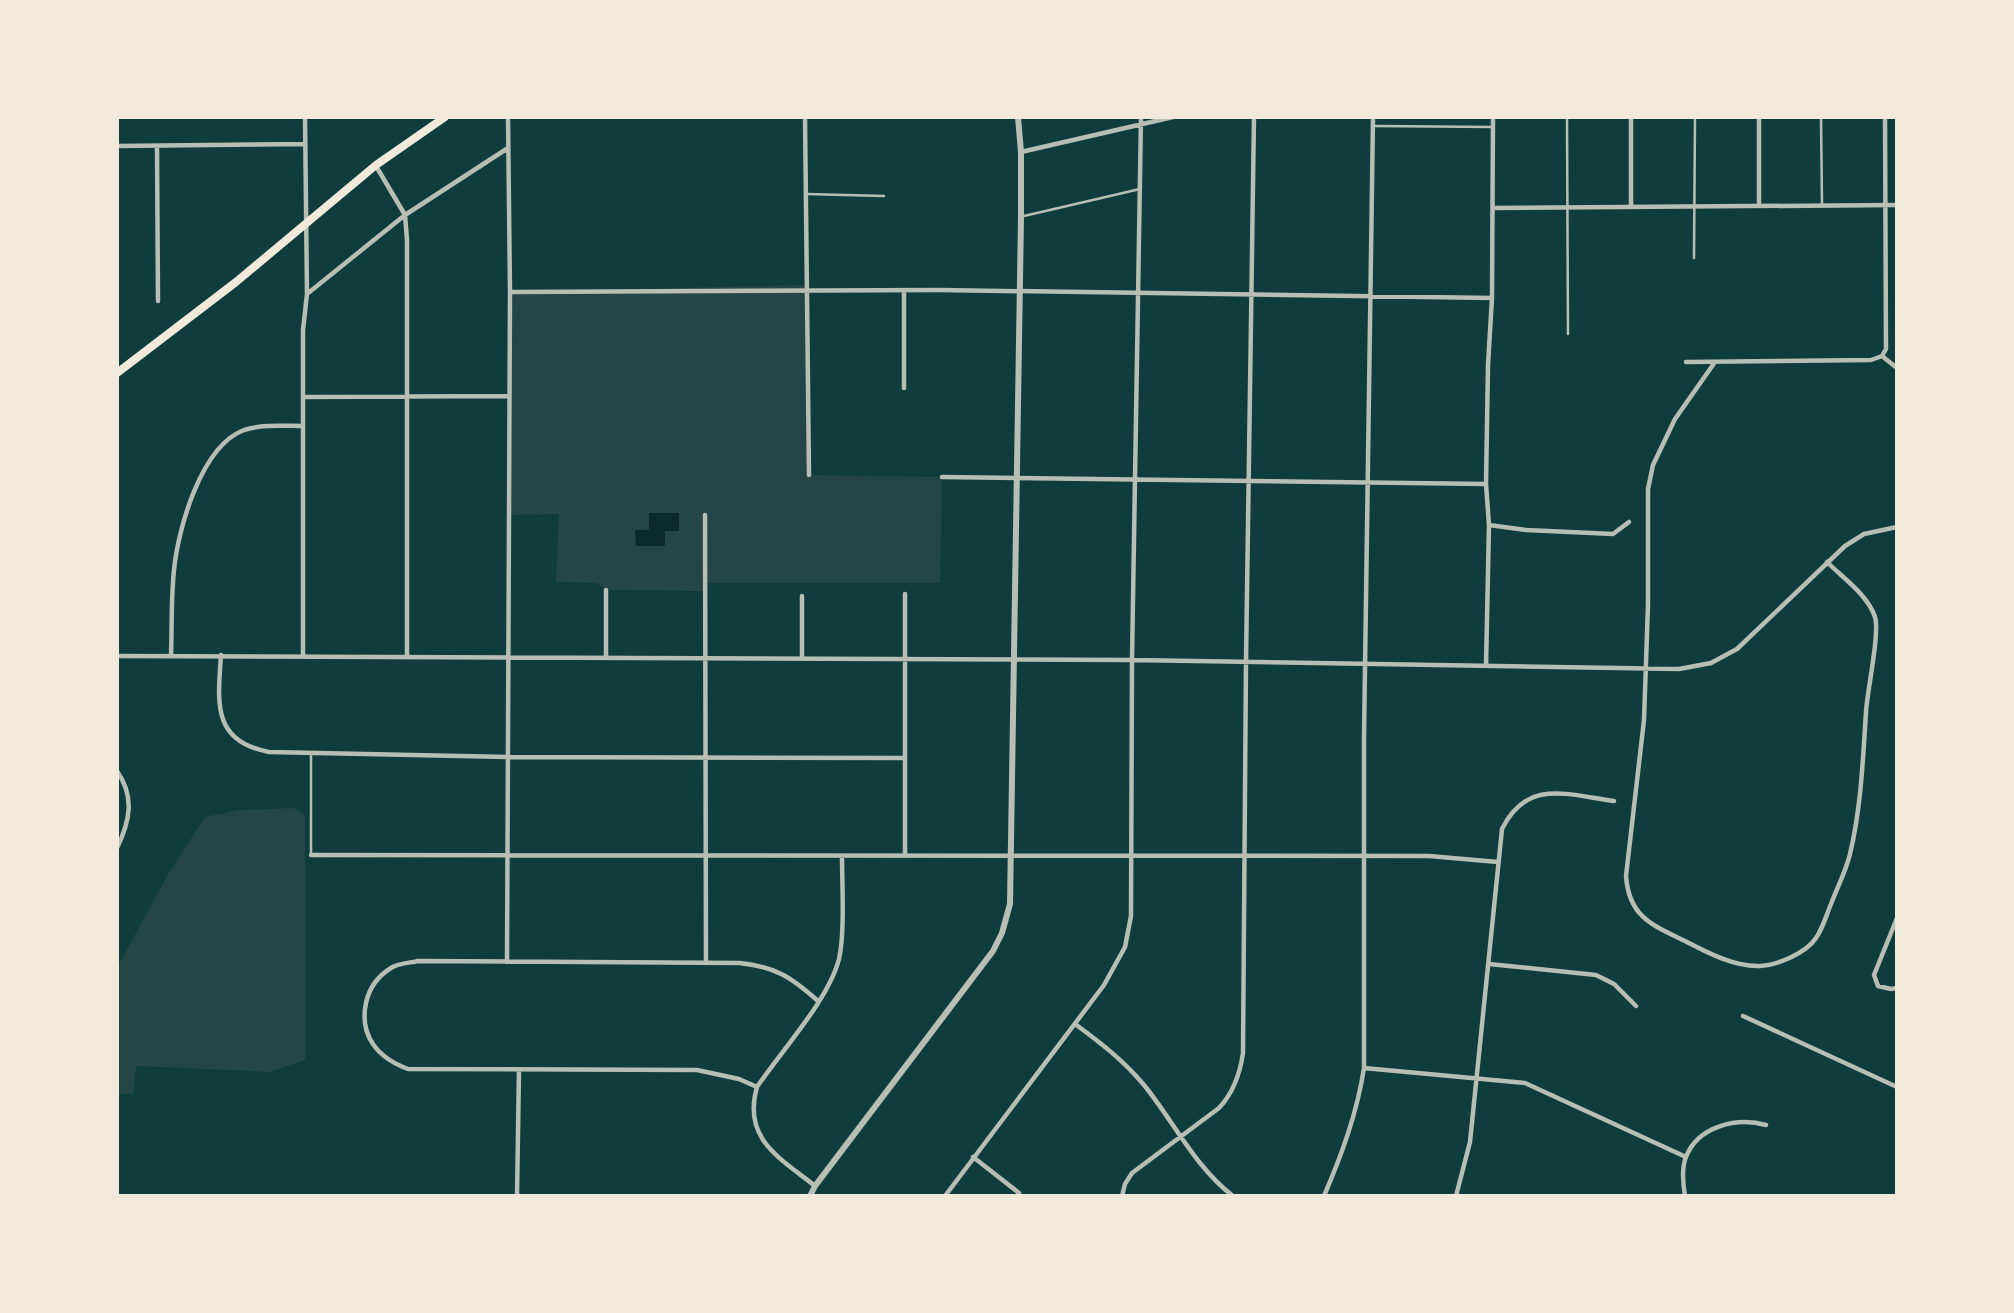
<svg xmlns="http://www.w3.org/2000/svg" width="2014" height="1313" viewBox="0 0 2014 1313" font-family="Quicksand,sans-serif">
	<style>
		.green { fill: #244646 }
		.water { fill: #0a2a2b }
		.lines { fill: none; stroke-linecap: round; stroke-linejoin: round }
		.service { stroke: #b8beb3; stroke-width: 2.5 }
		.minor { stroke: #b8beb3; stroke-width: 4.5 }
		.tertiary { stroke: #b8beb3; stroke-width: 6 }
		.primary { stroke: #f1e9da; stroke-width: 8 }
	</style>
	<rect width="100%" height="100%" fill="#0f3d3e"/>
	<path class="green" d="M806,285L809,475L942,477L940,583H705L704,591L606,590L597,583L556,582L559,514L508,515L510,292Z
		M293,808L305,815V1060L270,1072L136,1066L133,1094H117V968L167,876L205,817L239,810Z"/>
	<path class="water" d="M649,513H679V531H665V546H636L635,530H649Z"/>
	<g class="lines">
		<path class="service" d="M1567,117L1568,334
			M1821,117L1822,205
			M1374,126L1494,127
			M806,194L884,196
			M1024,216L1140,189
			M1694,258L1695,117
			M311,753V855"/>
		<path class="minor" d="M805,117L809,475
			M1759,117V205
			M117,146L305,144
			M157,146L158,301
			M1021,152L1173,117
			M376,166L405,215L407,240V657
			M1631,206V117
			M1493,208L1897,205
			M510,292L939,290L1492,298
			M307,294L405,215L508,148
			M1882,356L1886,349L1885,117
			M1882,356L1897,368
			M1686,362L1871,360L1882,356
			M1715,362L1675,419L1653,465L1648,489V605L1644,720L1626,876C1629,917 1652,925 1685,941C1708,953 1735,967 1760,966C1778,965 1806,953 1816,938C1823,928 1826,916 1831,904C1837,888 1846,871 1850,854C1861,808 1863,759 1866,712C1867,692 1880,633 1875,617C1868,595 1843,578 1827,562
			M904,388V290
			M304,397L509,396
			M942,477L1486,484
			M705,515L706,963
			M1489,525L1526,530L1613,534L1629,522
			M606,590V657
			M802,596V658
			M221,655C218,701 211,741 269,752L508,757L905,758
			M303,655V330L307,294L305,117
			M117,656L1132,660L1679,669L1711,663L1737,649L1845,546L1864,534L1897,527
			M171,656C172,627 171,598 174,570C178,529 201,446 244,430C263,424 284,426 303,426
			M1486,666L1489,525L1486,484L1488,365L1492,298L1493,117
			M117,771C135,797 130,821 117,848
			M311,855L1429,856L1498,862
			M905,855V594
			M1897,918L1874,975L1878,986L1891,989L1897,988
			M507,962L510,292L508,117
			M1489,964L1596,975L1614,984L1636,1006
			M1743,1016L1897,1087
			M1075,1024C1101,1043 1124,1061 1144,1085C1174,1122 1195,1167 1233,1196
			M1364,1068L1525,1083L1686,1157
			M757,1087L739,1079L697,1070L408,1069C378,1058 359,1036 366,1003C369,989 378,976 391,968C399,963 409,963 418,961L740,963C776,967 791,977 818,1001
			M973,1157L1019,1193
			M815,1186C780,1158 742,1139 757,1087C781,1051 828,1001 839,959C845,933 842,884 842,856
			M517,1196L519,1070
			M945,1196L1104,985L1125,947L1131,916L1132,660L1141,117
			M1122,1196L1125,1184L1132,1173L1219,1108C1234,1092 1240,1074 1243,1053L1246,661L1254,117
			M1324,1196C1342,1154 1357,1113 1364,1068V737L1373,117
			M1456,1196L1470,1142L1502,829C1527,778 1568,795 1614,801
			M1685,1196C1683,1184 1681,1169 1686,1157C1698,1126 1737,1117 1766,1125"/>
		<path class="tertiary" d="M810,1196L815,1186L993,951L1002,933L1010,904L1021,217V152L1018,117"/>
		<path class="primary" d="M117,373L236,282L376,165L445,117"/>
	</g>
	<rect width="2014" height="1313" fill="none" stroke="#f1e9da" stroke-width="238"/>
</svg>
